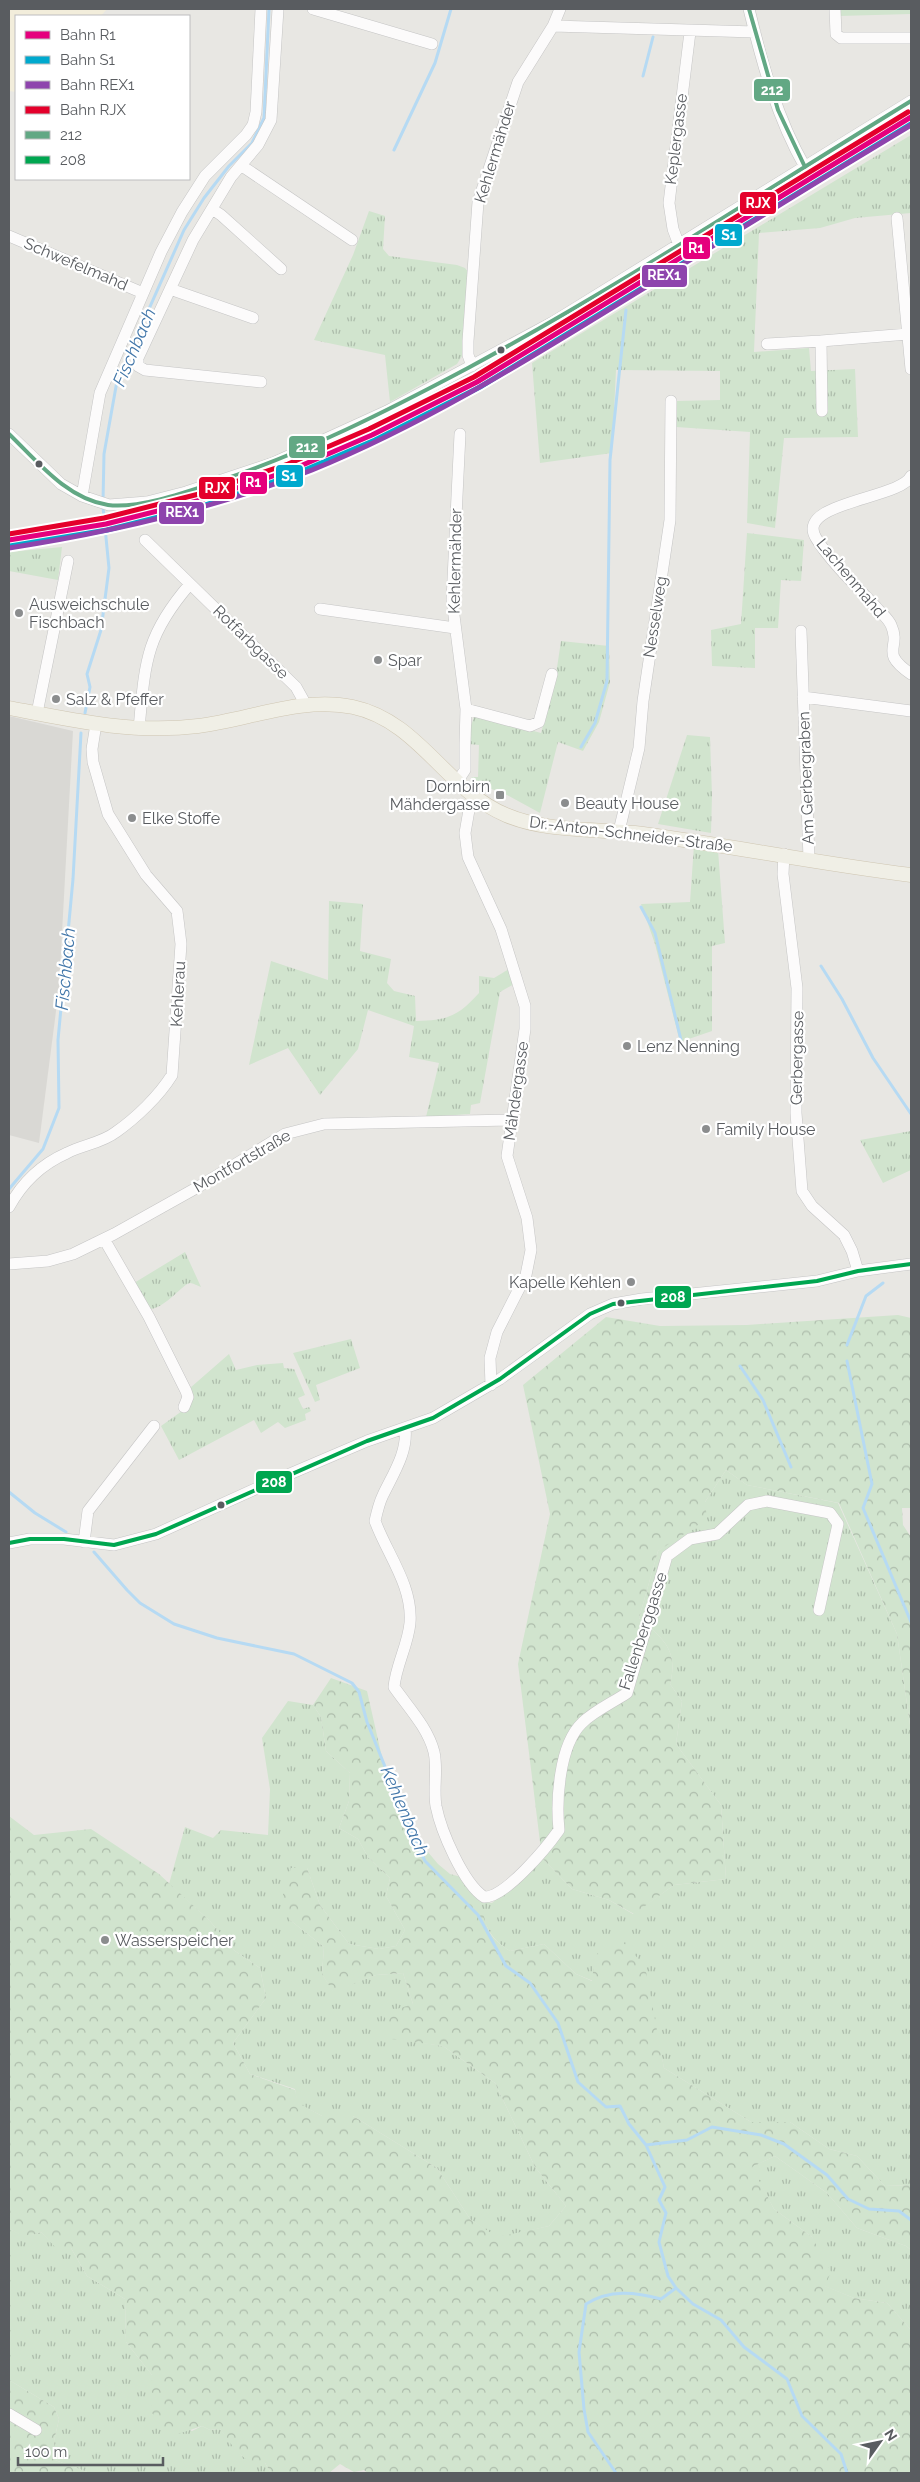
<svg xmlns="http://www.w3.org/2000/svg" width="920" height="2482" viewBox="0 0 920 2482" font-family="Raleway,sans-serif">
	<style>
		.commercial { fill: #f2eddb }
		.industrial { fill: #d9d8d4 }
		.grass { fill: url(#grass-tufts) }
		.forest { fill: url(#forest-crowns) }
		.lines { fill: none; stroke-linecap: round; stroke-linejoin: round }
		.stream { stroke: #b6daf3; stroke-width: 3 }
		.minor-casing { stroke: #c5c5c5; stroke-width: 12 }
		.major-casing { stroke: #cfc6b2; stroke-width: 15 }
		.minor { stroke: #fcfbfb; stroke-width: 11 }
		.major { stroke: #f0efe6; stroke-width: 14 }
		.bus-1-casing { stroke: #fff; stroke-width: 8 }
		.bus-2-casing { stroke: #fff; stroke-width: 8 }
		.bus-1 { stroke: #62a884; stroke-width: 4 }
		.bus-2 { stroke: #00a650; stroke-width: 4 }
		.rail-1-casing { stroke: #fff; stroke-width: 9 }
		.rail-2-casing { stroke: #fff; stroke-width: 9 }
		.rail-3-casing { stroke: #fff; stroke-width: 9 }
		.rail-4-casing { stroke: #fff; stroke-width: 9 }
		.rail-1 { stroke: #e5007d; stroke-width: 5 }
		.rail-2 { stroke: #00a9ce; stroke-width: 5 }
		.rail-3 { stroke: #8e44ad; stroke-width: 5 }
		.rail-4 { stroke: #e4002b; stroke-width: 5 }
		.bus-dot { fill: #595c60; stroke: #fff; stroke-width: 2 }
		.poi-dot { fill: #8b8d8e; stroke: #fff; stroke-width: 2 }
		.labels { text-anchor: middle; dominant-baseline: central; stroke-width: 4.5; stroke-linejoin: round; paint-order: stroke }
		.street-label { font-size: 16px; fill: #595c60; stroke: #fff }
		.poi-label { font-size: 16px; fill: #595c60; stroke: #fff; text-anchor: start }
		.water-label { font-size: 18px; font-style: italic; fill: #4176a9; stroke: #fff }
		.line-badge { stroke: #fff; stroke-width: 2 }
		.badge-label { font-size: 14px; text-anchor: middle; font-weight: bold; fill: #fff }
	</style>
	<defs>
		<pattern id="grass-tufts" width="24" height="20" patternUnits="userSpaceOnUse" patternTransform="scale(1.25)"><rect width="24" height="20" fill="#d1e4ce"/><path d="M3 7l-1-3M5 7V3M7 7l1-3M15 17l-1-3M17 17v-4M19 17l1-3" fill="none" stroke="#adbcab"/></pattern>
		<pattern id="forest-crowns" width="20" height="18" patternUnits="userSpaceOnUse" patternTransform="scale(1.25)"><rect width="20" height="18" fill="#d1e4ce"/><path d="M2 6a3 3 0 1 1 6 0M12 15a3 3 0 1 1 6 0" fill="none" stroke="#adbcab"/></pattern>
	</defs>
	<rect width="100%" height="100%" fill="#e8e7e3"/>
	<path class="commercial" d="M9,9H107L101,16H16V92L9,91Z"/>
	<path class="industrial" d="M9,716L73,731L59,988L39,1143L9,1135Z"/>
	<path class="grass" d="M839,9H911V14L839,16Z
		M911,135V213L855,218L820,228L759,233L754,352L809,348L811,371L855,369L858,437L784,438L775,528L747,523L750,432L676,427V401L720,400V371L616,370L612,453L540,463L532,363Z
		M369,211L385,216L383,249L389,256L457,265L465,268L469,273L462,356L457,364L390,402L385,355L314,340L353,255Z
		M747,533L804,540L801,581L781,580L778,628H755V668L712,666L711,630L741,624Z
		M62,547L58,580L9,571V552Z
		M561,641L609,646L610,682L599,722L583,751L558,742L540,813L507,795L471,781L472,777H478L479,745L469,744L471,726L474,717L479,716L541,733L555,681Z
		M687,735L710,737L712,796L711,833L658,824Z
		M694,845L718,850L725,943L712,946V1031L680,1042L655,944L641,904L690,902Z
		M329,901L363,904L360,951L391,959L387,983L394,991L415,996L416,1021C448,1020 457,1017 479,993V976L494,978L509,969L514,984L500,992L480,1103L471,1105L470,1114L426,1117L439,1063L409,1057L414,1026L368,1010L358,1049L320,1095L288,1048L249,1065L271,961L328,980Z
		M911,1131V1170L883,1183L860,1140Z
		M185,1252L201,1287C198,1286 193,1283 190,1283C183,1284 166,1307 151,1309L134,1283Z
		M351,1339L360,1368L316,1385L320,1400L315,1402L293,1353Z
		M229,1354L236,1370L257,1365L283,1363L284,1368L294,1369L305,1395L298,1398L303,1409L309,1407L311,1411L305,1414L306,1420L285,1428L278,1422L261,1433L254,1420L179,1460L161,1426L189,1406L190,1388Z
		M726,1470L747,1485L838,1503L897,1634L911,1732V2185L885,2186L857,2156L829,2149L790,2122H751L664,2068L656,2031L593,1981L576,1974L544,1944L510,1951C488,1937 485,1925 479,1900L492,1903L542,1858L572,1889L609,1900L633,1914L674,1885L726,1879L721,1805L676,1744L682,1701L670,1684C679,1649 662,1638 639,1618L658,1551L674,1539L705,1502Z
		M288,1701L313,1705L321,1717L326,1751L350,1773L349,1801L339,1828L358,1839L368,1857L390,1878L386,1896L405,1930L396,1946L379,1949L349,1944L320,1905L307,1868L290,1920L324,1947L322,1974L333,1991L376,1975L403,1973L413,2004L391,2038L443,2046L495,2083L535,2167L566,2206L549,2226L497,2238L470,2219L437,2168L353,2116H322L297,2103L295,2089L250,2074L233,2043L266,1998L260,1968L235,1951L209,1920L169,1884L185,1827L213,1838L221,1830L268,1835L270,1789L262,1738Z
		M775,2156L827,2193L857,2228L906,2246L911,2250V2330L887,2303L854,2298L824,2286L812,2237L774,2209L751,2167Z
		M9,2228C20,2236 28,2237 41,2232L57,2248H71L87,2276L125,2299L126,2342L152,2375V2413L192,2431L202,2426L210,2430L220,2429L242,2456L265,2463L271,2473H90L55,2460L54,2441L59,2419L54,2407L9,2380Z"/>
	<path class="forest" d="M898,1315L911,1318V1508H902L903,1525L911,1537V1732L897,1634L839,1503L747,1485L726,1470L705,1502L707,1519L658,1551L639,1618C662,1638 679,1649 670,1684L682,1701L676,1744L721,1805L726,1879L674,1885L634,1914L609,1900L572,1889L542,1858L518,1664L550,1514L523,1385L606,1317L660,1326L747,1325Z
		M331,1678L367,1691L391,1797L411,1832L438,1864L450,1874L465,1878C470,1886 477,1894 480,1902C488,1928 485,1935 510,1951L544,1944L576,1974L592,1981L595,1955L620,1939L645,1966L664,2068L751,2122H790L829,2149L857,2156L885,2186L911,2185V2250L906,2246L857,2228L827,2193L775,2156L752,2167L774,2209L812,2237L831,2272L825,2286L854,2298L887,2303L911,2330V2473H368L364,2470L354,2472L340,2464L329,2473H271L265,2463C245,2468 230,2442 220,2429L210,2430L202,2426L178,2434L164,2427L152,2413V2375L126,2342L125,2299L87,2276L71,2248L57,2249L41,2232C28,2237 20,2237 9,2228V1816L34,1835L91,1829L159,1874L209,1920L235,1951L260,1968L266,1998L233,2043L250,2074L295,2090L298,2103L322,2116H353L437,2168L470,2219L497,2237L549,2226L566,2206L535,2167L495,2083L443,2046L391,2039L384,2013L413,2004L403,1973L376,1975L333,1992L322,1974L324,1947L290,1920L282,1898L291,1868H307L320,1905L349,1944L379,1949L396,1946L405,1930L386,1896L390,1878L368,1857L358,1839L339,1828L349,1801L350,1773L326,1751L321,1717L313,1705Z
		M9,2380L54,2407L59,2419L54,2441L55,2460L90,2473H9Z"/>
	<g class="lines">
		<path class="stream" d="M643,76L653,37
			M394,150L435,63L451,9
			M103,501L104,454L117,381L184,230L204,198L229,166L252,143L264,118L269,9
			M85,713L90,687L87,674L101,630L109,568L103,507
			M581,747L595,723L607,681L610,460L626,310
			M641,907L655,933L681,1040
			M821,966L842,999L873,1058L911,1114
			M9,1189L43,1149L59,1108L58,1040L73,879L81,733
			M847,1345L866,1296L883,1283
			M847,1361L872,1484L863,1508L911,1622
			M740,1366L763,1400L791,1467
			M9,1492L35,1513L66,1532
			M94,1552L127,1590L140,1603L174,1624L217,1638L294,1654L352,1683L359,1692L367,1722L413,1836L425,1861L478,1915L506,1966L530,1983L558,2023L578,2082L606,2107L620,2106L629,2124L646,2145L665,2187L659,2200L666,2213L659,2242L668,2276L676,2288L661,2299C635,2292 610,2289 586,2304L579,2352L584,2409L588,2432L616,2473
			M646,2145L687,2140L712,2127L761,2135L784,2144L827,2175L848,2199L869,2209L899,2211L911,2220
			M676,2288L693,2304L721,2320L744,2347L787,2379L802,2416L841,2454L847,2473"/>
		<defs>
			<path id="minor" d="M313,9L432,44
				M749,9C762,63 777,118 805,167
				M835,9L836,34L841,38H911
				M553,26L755,32
				M242,166L352,240
				M212,209L221,215L281,269
				M897,218L911,369
				M9,236L143,293
				M679,245L673,229L669,203L690,32
				M170,289L253,318
				M767,344L821,341
				M472,366L468,355V341L478,202L518,82L553,26L560,9
				M261,382L145,370L138,366V358L193,240L231,177L258,145L271,120L278,9
				M822,411L821,341L908,334
				M9,434L61,484L82,496L109,505L147,502L186,492L273,463L387,411L553,322L911,101
				M911,476C901,499 794,502 816,538C829,560 858,588 876,607C881,613 888,618 891,625C902,649 878,651 911,674
				M82,496L100,393L161,252L182,212L205,176L246,135L253,125L256,112L261,9
				M145,540L296,687L306,705
				M320,609L455,628
				M801,631L809,859
				M803,697L911,711
				M466,709L530,726L539,722L552,674
				M37,713L68,561
				M139,729C145,663 145,636 190,584
				M457,782L465,770V744L466,709L452,600L460,434
				M476,798L469,810L465,833L468,857L501,929L525,1006V1029L507,1156L527,1218L531,1250L526,1275L497,1332L490,1358L491,1385
				M619,831L639,748L643,701L670,520L671,401
				M784,854L783,874L797,988L796,1113L802,1191L812,1206L844,1235L852,1251L858,1271
				M9,1207C22,1183 42,1164 67,1153C82,1145 102,1143 116,1132C136,1118 159,1096 172,1075L181,944L177,911L146,875L108,814L93,762L92,749L96,724
				M104,1239L149,1317L186,1391L188,1397L184,1407
				M9,1264L48,1261L73,1254L114,1234L198,1187L285,1134L324,1124L511,1120
				M405,1428C408,1452 393,1474 383,1495C379,1503 377,1512 375,1521C387,1554 413,1586 410,1623C408,1645 396,1665 394,1687C408,1707 428,1728 434,1752C438,1770 433,1788 436,1806C441,1831 463,1883 484,1897C505,1898 547,1847 559,1830C556,1801 559,1745 582,1723C594,1711 612,1703 627,1693L667,1556L690,1539L717,1534L748,1505L767,1501L830,1513L838,1524L819,1610
				M84,1542L88,1511L154,1426
				M9,1543L30,1539H64L114,1545L156,1534L264,1485L367,1441L433,1418L500,1379L590,1314L613,1304L642,1299L817,1281L858,1271L911,1264
				M9,2414L36,2430"/>
			<path id="major" d="M9,708C71,720 133,734 198,726C248,720 302,696 353,707C419,721 446,790 506,815C548,833 598,828 643,834C732,846 821,864 911,875"/>
		</defs>
		<use href="#minor" class="minor-casing"/>
		<use href="#major" class="major-casing"/>
		<use href="#minor" class="minor"/>
		<use href="#major" class="major"/>
		<defs>
			<path id="bus-1" d="M749,9L778,110L805,167
				M9,434C37,461 67,499 108,505C140,509 189,491 219,481C306,452 387,411 468,368C620,286 764,191 911,101"/>
			<path id="bus-2" d="M9,1543L30,1539H64L114,1545L156,1534L367,1441L433,1418L500,1379L590,1314L613,1304L817,1281L858,1271L911,1264"/>
		</defs>
		<use href="#bus-1" class="bus-1-casing"/>
		<use href="#bus-2" class="bus-2-casing"/>
		<use href="#bus-1" class="bus-1"/>
		<use href="#bus-2" class="bus-2"/>
		<defs>
			<path id="rail-1" d="M9,540L106,524L201,500L291,470L372,435L477,382L911,117"/>
			<path id="rail-2" d="M10,546L107,530L202,506L293,475L375,440L480,387L911,124"/>
			<path id="rail-3" d="M9,548C112,532 214,509 312,470C420,426 519,365 618,304C716,244 813,184 911,125"/>
			<path id="rail-4" d="M9,534L104,518L199,494L288,464L369,429L474,377L908,112"/>
		</defs>
		<use href="#rail-1" class="rail-1-casing"/>
		<use href="#rail-2" class="rail-2-casing"/>
		<use href="#rail-3" class="rail-3-casing"/>
		<use href="#rail-4" class="rail-4-casing"/>
		<use href="#rail-1" class="rail-1"/>
		<use href="#rail-2" class="rail-2"/>
		<use href="#rail-3" class="rail-3"/>
		<use href="#rail-4" class="rail-4"/>
	</g>
	<g class="bus-dot">
		<circle cx="501" cy="350" r="4.5"/>
		<circle cx="39" cy="464" r="4.5"/>
		<circle cx="621" cy="1303" r="4.5"/>
		<circle cx="221" cy="1505" r="4.5"/>
	</g>
	<g class="poi-dot">
		<circle cx="19" cy="613" r="5"/>
		<circle cx="378" cy="660" r="5"/>
		<circle cx="56" cy="699" r="5"/>
		<rect x="495" y="790" width="10" height="10" rx="2.5"/>
		<circle cx="565" cy="803" r="5"/>
		<circle cx="132" cy="818" r="5"/>
		<circle cx="627" cy="1046" r="5"/>
		<circle cx="706" cy="1129" r="5"/>
		<circle cx="631" cy="1282" r="5"/>
		<circle cx="105" cy="1940" r="5"/>
	</g>
	<g class="labels">
		<g class="street-label">
			<text transform="translate(676 139) rotate(-83)">Keplergasse</text>
			<text transform="translate(495 152) rotate(-73)">Kehlermähder</text>
			<text transform="translate(76 264) rotate(23)">Schwefelmahd</text>
			<text transform="translate(455 561) rotate(-89)">Kehlermähder</text>
			<text transform="translate(851 578) rotate(50)">Lachenmahd</text>
			<text transform="translate(655 617) rotate(-81)">Nesselweg</text>
			<text transform="translate(251 642) rotate(44)">Rotfarbgasse</text>
			<text transform="translate(806 778) rotate(-92)">Am Gerbergraben</text>
			<text transform="translate(631 834) rotate(7)">Dr.-Anton-Schneider-Straße</text>
			<text transform="translate(178 994) rotate(-87)">Kehlerau</text>
			<text transform="translate(797 1058) rotate(-89)">Gerbergasse</text>
			<text transform="translate(516 1091) rotate(-82)">Mähdergasse</text>
			<text transform="translate(242 1161) rotate(-30)">Montfortstraße</text>
			<text transform="translate(643 1631) rotate(-72)">Fallenberggasse</text>
		</g>
		<g class="poi-label">
			<text x="29" y="604">Ausweichschule<tspan x="29" dy="18">Fischbach</tspan></text>
			<text x="388" y="660">Spar</text>
			<text x="66" y="699">Salz &amp; Pfeffer</text>
			<text x="490" y="786" text-anchor="end">Dornbirn<tspan x="490" dy="18">Mähdergasse</tspan></text>
			<text x="575" y="803">Beauty House</text>
			<text x="142" y="818">Elke Stoffe</text>
			<text x="637" y="1046">Lenz Nenning</text>
			<text x="716" y="1129">Family House</text>
			<text x="621" y="1282" text-anchor="end">Kapelle Kehlen</text>
			<text x="115" y="1940">Wasserspeicher</text>
		</g>
		<g class="water-label">
			<text transform="translate(134 347) rotate(-67)">Fischbach</text>
			<text transform="translate(65 969) rotate(-85)">Fischbach</text>
			<text transform="translate(405 1811) rotate(67)">Kehlenbach</text>
		</g>
	</g>
	<g class="line-badge">
		<rect x="753" y="78" width="38" height="24" rx="5" fill="#62a884"/>
		<rect x="739" y="191" width="38" height="24" rx="5" fill="#e4002b"/>
		<rect x="714" y="223" width="29" height="24" rx="5" fill="#00a9ce"/>
		<rect x="682" y="236" width="29" height="24" rx="5" fill="#e5007d"/>
		<rect x="641" y="264" width="47" height="24" rx="5" fill="#8e44ad"/>
		<rect x="288" y="435" width="38" height="24" rx="5" fill="#62a884"/>
		<rect x="275" y="464" width="29" height="24" rx="5" fill="#00a9ce"/>
		<rect x="239" y="471" width="29" height="24" rx="5" fill="#e5007d"/>
		<rect x="198" y="476" width="38" height="24" rx="5" fill="#e4002b"/>
		<rect x="158" y="501" width="47" height="24" rx="5" fill="#8e44ad"/>
		<rect x="654" y="1285" width="38" height="24" rx="5" fill="#00a650"/>
		<rect x="255" y="1470" width="38" height="24" rx="5" fill="#00a650"/>
	</g>
	<g class="badge-label">
		<text x="772" y="95">212</text>
		<text x="758" y="208">RJX</text>
		<text x="729" y="240">S1</text>
		<text x="696" y="253">R1</text>
		<text x="664" y="280">REX1</text>
		<text x="307" y="452">212</text>
		<text x="289" y="481">S1</text>
		<text x="253" y="487">R1</text>
		<text x="217" y="493">RJX</text>
		<text x="182" y="517">REX1</text>
		<text x="673" y="1302">208</text>
		<text x="274" y="1487">208</text>
	</g>
	<rect width="920" height="2482" fill="none" stroke="#595c60" stroke-width="20"/>
	<rect x="15" y="15" width="175" height="165" fill="#ffffff" stroke="#bdbebf"/>
	<rect x="25" y="31" width="25" height="8" fill="#e5007d" stroke="#bdbebf"/>
	<text x="60" y="40" font-size="15" fill="#595c60">Bahn R1</text>
	<rect x="25" y="56" width="25" height="8" fill="#00a9ce" stroke="#bdbebf"/>
	<text x="60" y="65" font-size="15" fill="#595c60">Bahn S1</text>
	<rect x="25" y="81" width="25" height="8" fill="#8e44ad" stroke="#bdbebf"/>
	<text x="60" y="90" font-size="15" fill="#595c60">Bahn REX1</text>
	<rect x="25" y="106" width="25" height="8" fill="#e4002b" stroke="#bdbebf"/>
	<text x="60" y="115" font-size="15" fill="#595c60">Bahn RJX</text>
	<rect x="25" y="131" width="25" height="8" fill="#62a884" stroke="#bdbebf"/>
	<text x="60" y="140" font-size="15" fill="#595c60">212</text>
	<rect x="25" y="156" width="25" height="8" fill="#00a650" stroke="#bdbebf"/>
	<text x="60" y="165" font-size="15" fill="#595c60">208</text>
	<g transform="translate(880 2442) rotate(57)" stroke="#ffffff" stroke-width="4" paint-order="stroke">
	<path d="M0-4L9 19L0 12L-9 19Z" fill="#595c60"/>
	<text y="-8" font-size="14" font-weight="bold" text-anchor="middle" fill="#595c60">N</text>
	</g>
	<path d="M18 2457v8h145v-8" fill="none" stroke="#595c60" stroke-width="2.5"/>
	<text x="25" y="2457" font-size="15" fill="#595c60" stroke="#ffffff" stroke-width="4" paint-order="stroke">100 m</text>
</svg>
